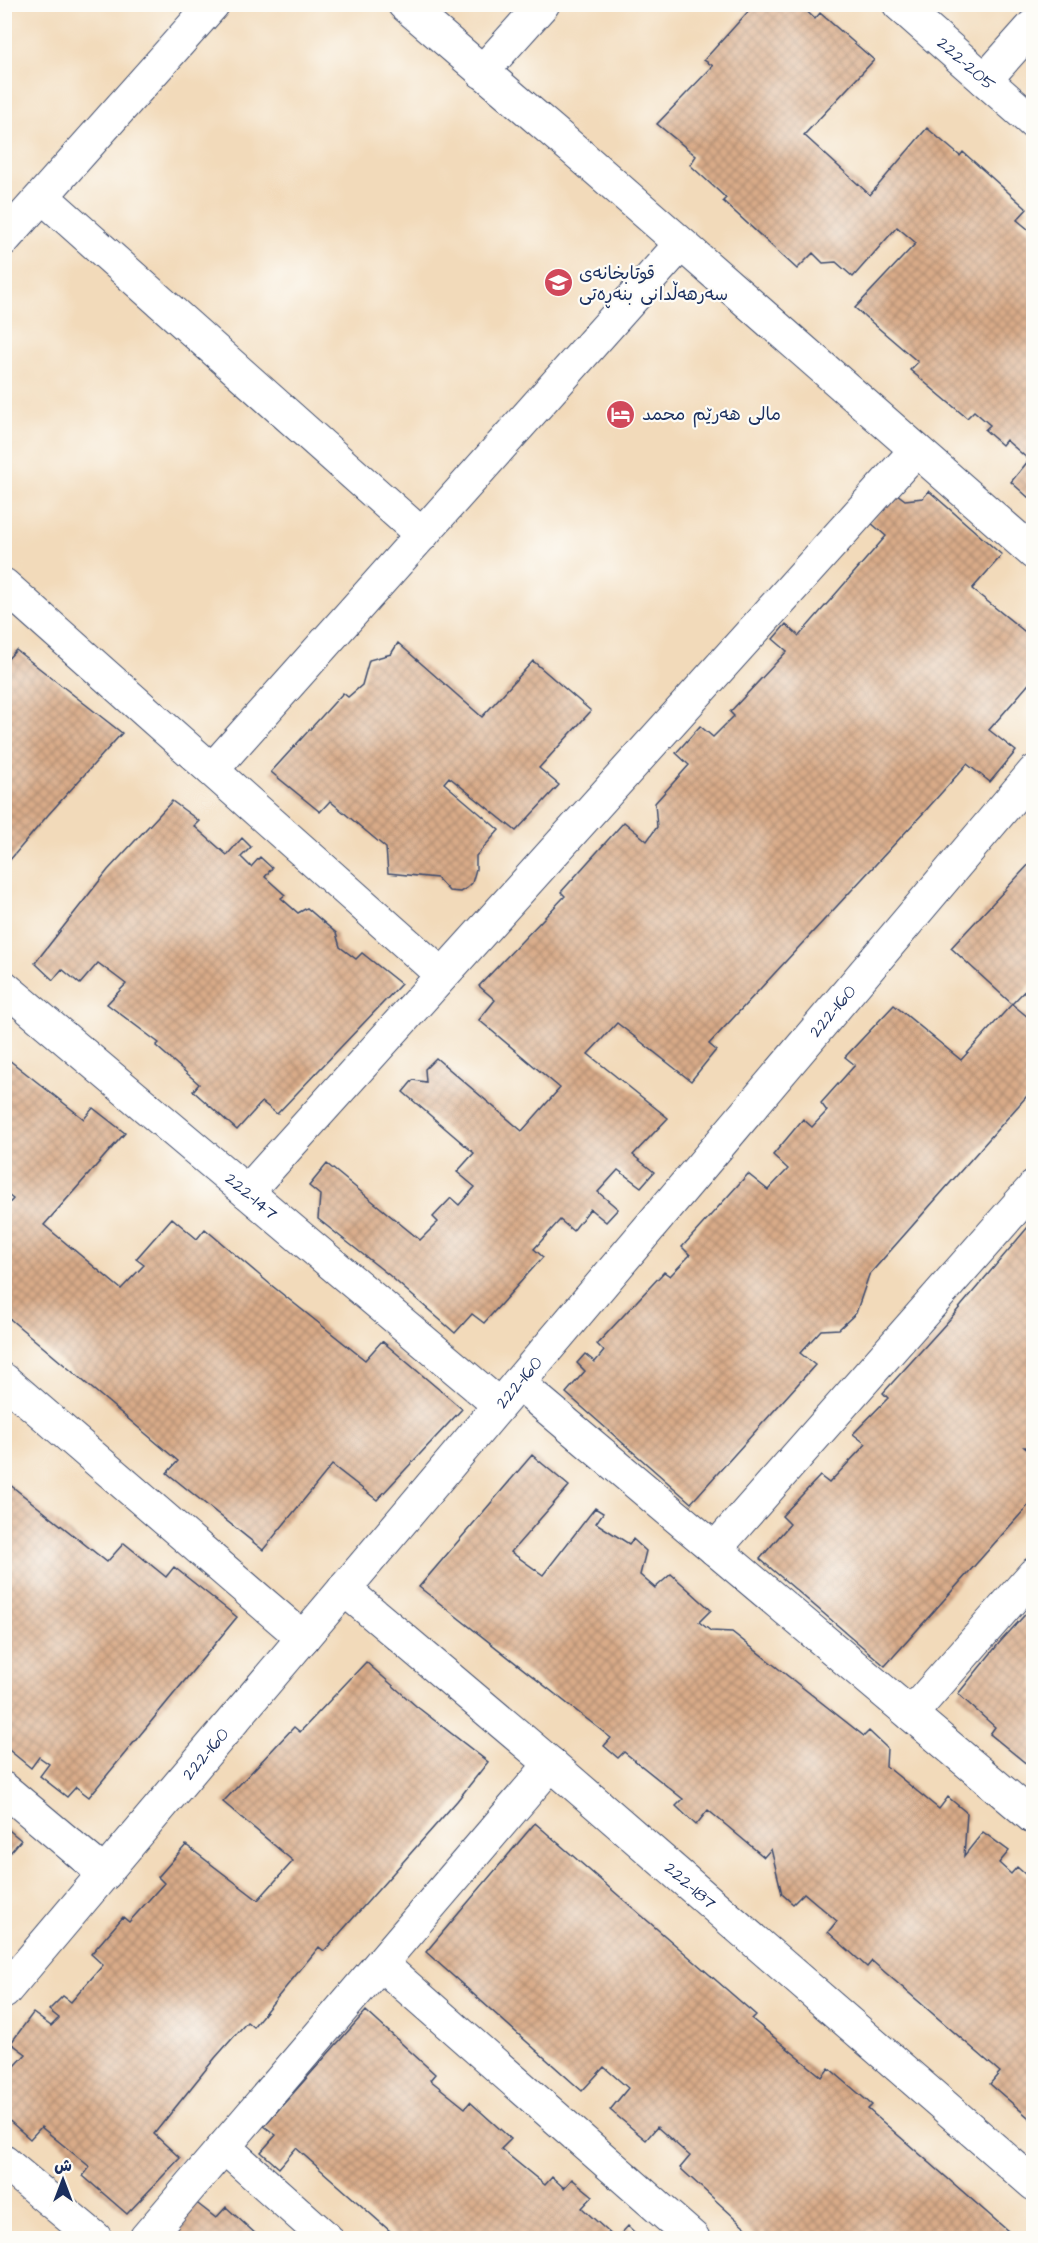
<svg xmlns="http://www.w3.org/2000/svg" width="1038" height="2243" viewBox="0 0 1038 2243" font-family="'Architects Daughter','Playpen Sans Arabic',sans-serif">
	<style>
		.building { fill: url(#building-cross-hatch) }
		.lines { fill: none; stroke-linecap: round; stroke-linejoin: round }
		.street-casing { stroke: #3b496c; stroke-width: 35 }
		.secondary-casing { stroke: #3b496c; stroke-width: 35 }
		.street { stroke: #fff; stroke-width: 33 }
		.secondary { stroke: #fff; stroke-width: 33 }
		.labels { text-anchor: middle; dominant-baseline: central; stroke-width: 4.5; stroke-linejoin: round; paint-order: stroke }
		.street-label { font-size: 18px; fill: #1b2f5e; stroke: #fdfcf7 }
		.poi-label { font-size: 18px; fill: #1b2f5e; stroke: #fdfcf7; text-anchor: start }
	</style>
	<defs>
		<pattern id="building-cross-hatch" width="8" height="8" patternUnits="userSpaceOnUse" patternTransform="scale(1.5)"><rect width="8" height="8" fill="#d9ab88"/><path d="M0 0l8 8M0 8l8-8" fill="none" stroke="#af8c72"/></pattern>
	</defs>
	<rect width="100%" height="100%" fill="#fdfcf7"/>
	<filter id="ink" filterUnits="userSpaceOnUse"><feTurbulence type="fractalNoise" baseFrequency=".0167" numOctaves="2"/><feDisplacementMap in="SourceGraphic" scale="12" xChannelSelector="R" yChannelSelector="G"/><feConvolveMatrix kernelMatrix="1 2 1 2 8 2 1 2 1" color-interpolation-filters="sRGB"/></filter>
	<filter id="wash" filterUnits="userSpaceOnUse"><feTurbulence type="fractalNoise" baseFrequency=".008" numOctaves="4" result="noise"/><feDisplacementMap in="SourceGraphic" scale="24" xChannelSelector="R" yChannelSelector="G"/><feGaussianBlur stdDeviation="1.35" result="paint"/><feColorMatrix in="noise" values="0 0 0 0 0 0 0 0 0 0 0 0 0 0 0 0 0 1.4 0 .05"/><feComposite in="paint" operator="in"/></filter>
	<g filter="url(#wash)">
		<rect width="100%" height="100%" fill="#f2daba"/>
		<g id="blocks">
			<path class="building" d="M755,4H799L815,19L820,13L874,60L804,135L870,195L927,128L960,156L963,152L1027,209L1017,220L1034,234V493L1029,498L1011,482L1029,460L1006,440L1002,445L985,430L990,425L974,411L967,418L910,370L918,362L855,308L916,243L897,227L853,277L836,262L823,263L813,253L797,269L723,201L726,198L690,165L696,156L657,124L713,66L704,60Z
				M929,491L1002,555L972,589L1034,639V678L989,730L1016,751L990,782L967,764L927,809L709,1044L716,1050L691,1081L617,1023L588,1054L668,1118L633,1155L654,1172L641,1187L618,1170L598,1192L618,1209L606,1222L590,1209L573,1231L560,1220L534,1249L543,1257L484,1323L472,1314L455,1333L389,1275L318,1219L320,1195L309,1186L327,1164L420,1240L438,1222L433,1217L451,1198L459,1205L475,1187L457,1172L474,1153L403,1092L413,1080L426,1082L425,1069L436,1058L522,1131L560,1088L479,1020L495,1000L479,986L565,896L561,892L624,822L647,841L657,827L655,803L689,765L676,753L700,726L713,737L734,716L730,712L787,651L773,639L786,624L799,636L886,536L870,522L897,494L905,500L923,498Z
				M398,643L482,717L533,661L591,711L539,768L559,785L516,831L449,777L444,783L499,830L476,856V869L472,883L467,888L460,892L449,891L437,878L388,873L386,848L330,801L320,812L271,772L343,693L348,697L362,685L369,660L391,654Z
				M16,650L122,733L48,815L4,867V663Z
				M172,801L199,821L194,826L227,855L242,838L251,847L241,857L251,867L260,857L272,868L265,877L285,895L281,898L298,913L307,908L336,933L340,947L356,959L362,953L401,984L277,1114L262,1102L237,1130L193,1091L199,1084L156,1046L159,1043L107,1004L126,984L98,963L80,984L62,969L53,980L35,963L108,870Z
				M1032,861L1034,863V981L1012,1004L951,948Z
				M1012,1004L1034,1022V1088L869,1275L856,1313L839,1329L821,1330L800,1353L815,1365L691,1503L566,1393L585,1371L577,1363L585,1354L595,1362L604,1351L597,1344L664,1272L670,1276L690,1255L682,1247L748,1174L768,1190L788,1169L773,1155L803,1119L812,1127L827,1111L821,1103L855,1065L845,1057L894,1005L961,1060Z
				M4,1056L84,1119L93,1108L125,1133L44,1225L121,1289L144,1265L136,1259L172,1218L197,1239L205,1229L271,1285L365,1360L382,1341L462,1409L377,1500L332,1465L263,1550L167,1473L178,1461L4,1314V1209L13,1199L4,1192Z
				M1034,1220V1447H1024L1034,1455V1499L885,1666L760,1559L790,1524L782,1516L820,1476L829,1483L866,1444L853,1434L888,1398L883,1393L950,1319Z
				M532,1455L569,1486L511,1552L543,1575L595,1508L603,1513L596,1523L629,1544L633,1539L646,1551L640,1575L655,1588L671,1574L711,1610L699,1622L711,1631L732,1632L864,1736L869,1731L887,1748L886,1766L939,1809L948,1797L967,1813L964,1856L983,1832L1009,1851L999,1863L1011,1874L1017,1867L1034,1882V1889L1029,1894L1034,1898V2122L990,2084L1000,2072L872,1961L867,1967L828,1932L837,1921L804,1893L793,1904L782,1894L771,1849L764,1857L708,1810L696,1825L676,1806L683,1799L624,1752L618,1758L604,1746L611,1738L419,1587Z
				M4,1480L107,1562L124,1543L166,1577L174,1567L237,1617L89,1797L76,1787L67,1797L40,1776L49,1764L39,1757L31,1768L4,1746V1724L8,1720L4,1716Z
				M1034,1605V1770L990,1734L995,1727L958,1694L1000,1642Z
				M366,1662L416,1706L488,1762L457,1801L324,1951L319,1947L253,2027L247,2022L215,2058L154,2134L180,2158L127,2214L83,2176L90,2167L41,2127L30,2139L4,2116V2078L26,2054L11,2043L33,2013L51,2026L59,2018L49,2010L63,1996L71,2002L103,1965L91,1954L123,1917L129,1922L164,1883L158,1877L186,1845L258,1900L293,1861L223,1802L294,1727L300,1732Z
				M535,1823L756,2015L752,2019L822,2077L829,2068L872,2105L868,2109L1016,2238H768L762,2232L757,2238L680,2168L690,2156L657,2127L646,2140L610,2110L628,2088L604,2067L582,2091L426,1952Z
				M4,1826L21,1840L4,1860Z
				M366,2011L435,2074L430,2080L465,2108L470,2102L511,2139L501,2149L545,2185L552,2177L564,2188L572,2179L593,2196L582,2208L615,2238H398L296,2148L279,2168L261,2152L276,2135L264,2126Z
				M194,2201L216,2218L226,2207L257,2235L254,2238H161Z
				M628,2226L639,2237L638,2238H617Z"/>
		</g>
	</g>
	<g filter="url(#ink)">
		<use href="#blocks" fill-opacity="0" stroke="#3b496c" stroke-width="1.5"/>
		<g class="lines">
			<defs>
				<g id="street">
					<path d="M404,4L579,154L1034,553"/>
					<path d="M482,72L543,4"/>
					<path d="M985,80L1034,25"/>
					<path d="M43,197L422,535"/>
					<path d="M4,239L213,4"/>
					<path d="M4,585L442,975"/>
					<path d="M212,770L680,245"/>
					<path id="s1" d="M4,987L499,1405"/>
					<path d="M247,1192L916,450"/>
					<path d="M4,1380L303,1638"/>
					<path d="M518,1383L1034,1818"/>
					<path d="M715,1549L1034,1187"/>
					<path id="s2" d="M344,1589L551,1764L1034,2184"/>
					<path d="M911,1714L1034,1574"/>
					<path d="M4,1789L105,1874"/>
					<path d="M381,1964L693,2238"/>
					<path id="s3" d="M4,1992L1034,772"/>
					<path d="M224,2147L326,2238"/>
					<path d="M4,2162L95,2238"/>
					<path d="M146,2238L551,1764"/>
				</g>
				<g id="secondary">
					<path id="s4" d="M899,4L1034,123"/>
				</g>
			</defs>
			<use href="#street" class="street-casing"/>
			<use href="#secondary" class="secondary-casing"/>
			<use href="#street" class="street"/>
			<use href="#secondary" class="secondary"/>
		</g>
	</g>
	<defs>
		<symbol id="school-disc" viewBox="-11 -11 22 22"><circle r="9.5" fill="#d1495b" stroke="#fdfcf7"/><path d="M0-5L7-2L0 1L-7-2ZM-4 1L0 2.5L4 1V4Q0 6-4 4Z" fill="#fff"/></symbol>
		<symbol id="hotel-disc" viewBox="-11 -11 22 22"><circle r="9.5" fill="#d1495b" stroke="#fdfcf7"/><path d="M-6-4.5h1.5V1H6V5H4.5V3h-9V5H-6ZM-4 0a1.8 1.8 0 1 1 3.6 0ZM.5 0V-2.5h3Q6-2.5 6 0Z" fill="#fff"/></symbol>
	</defs>
	<g fill-rule="evenodd">
		<use href="#school-disc" x="542" y="266" width="33" height="33"/>
		<use href="#hotel-disc" x="604" y="398" width="33" height="33"/>
	</g>
	<g class="labels">
		<g class="street-label">
			<text stroke="none"><textPath href="#s4" startOffset="90">222-205</textPath></text>
			<text stroke="none"><textPath href="#s3" startOffset="1284">222-160</textPath></text>
			<text stroke="none"><textPath href="#s1" startOffset="324">222-147</textPath></text>
			<text stroke="none"><textPath href="#s3" startOffset="798">222-160</textPath></text>
			<text stroke="none"><textPath href="#s3" startOffset="312">222-160</textPath></text>
			<text stroke="none"><textPath href="#s2" startOffset="456">222-187</textPath></text>
		</g>
		<g class="poi-label">
			<text x="579" y="273">قوتابخانەی<tspan x="579" dy="21">سەرهەڵدانی بنەڕەتی</tspan></text>
			<text x="642" y="414">مالی ھەرێم محمد</text>
		</g>
	</g>
	<rect width="1038" height="2243" fill="none" stroke="#fdfcf7" stroke-width="24"/>
	<g transform="translate(63 2180)" stroke="#fdfcf7" stroke-width="4.5" paint-order="stroke">
	<path d="M0-4.5L10 22L0 15L-10 22Z" fill="#1b2f5e"/>
	<text y="-9" font-size="16" font-weight="bold" text-anchor="middle" fill="#1b2f5e">ش</text>
	</g>
</svg>
